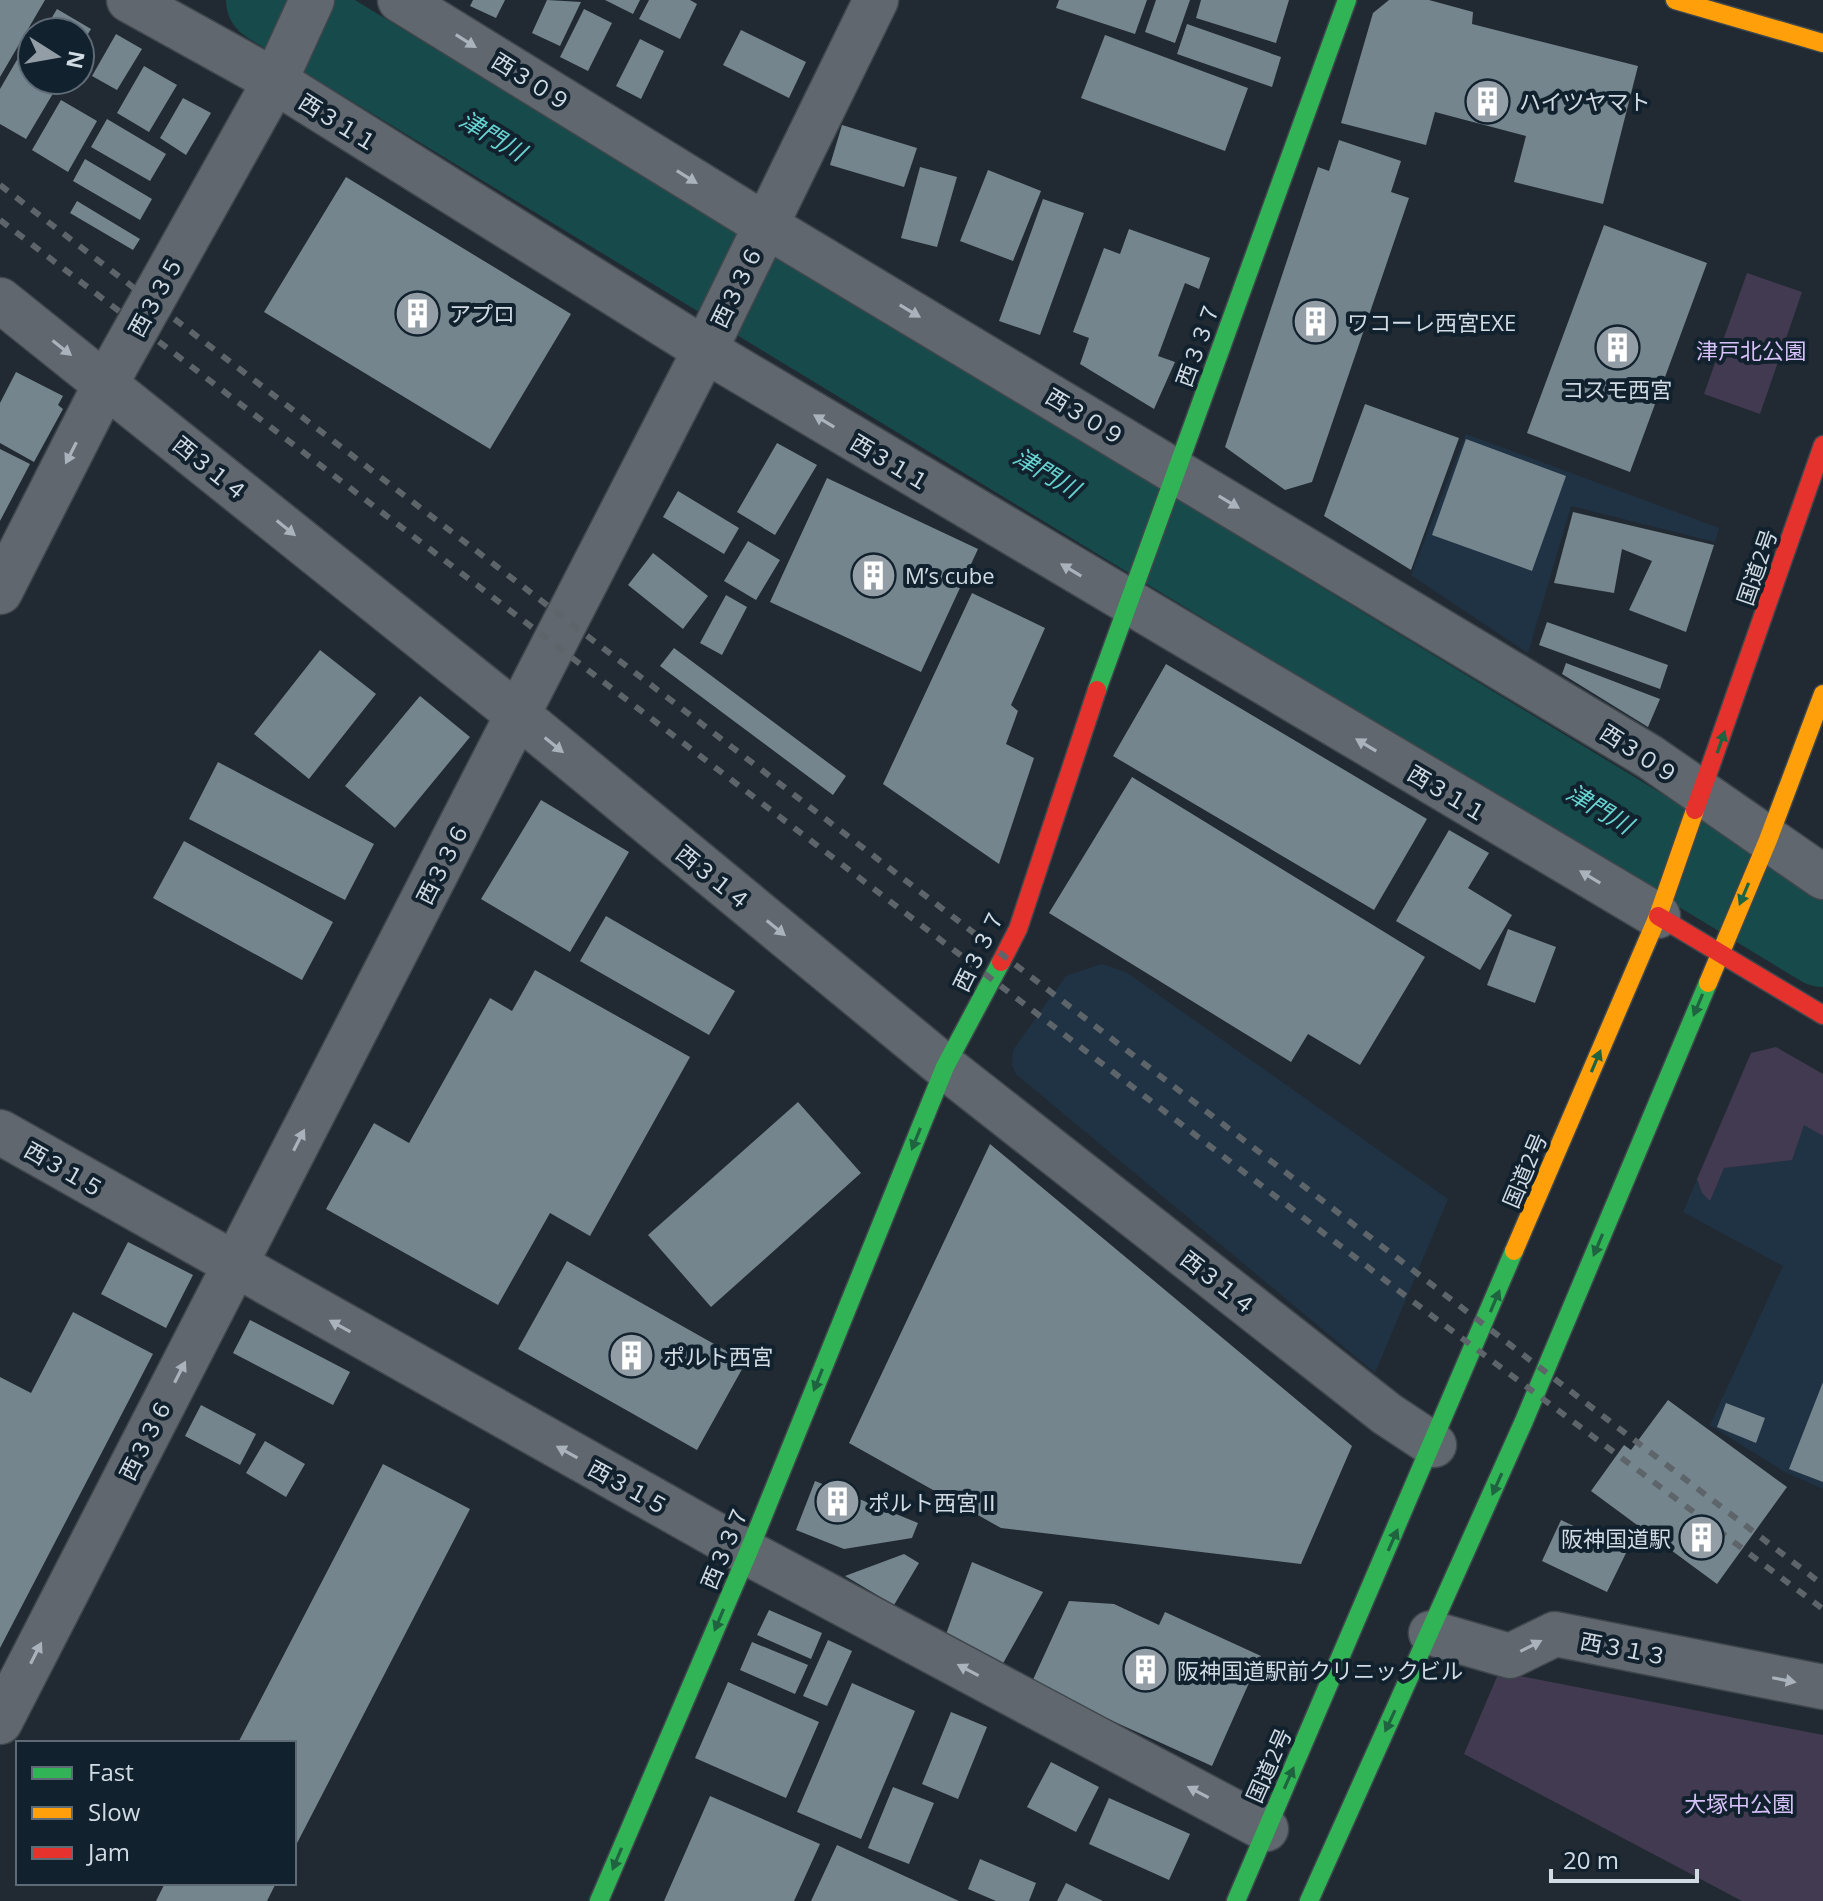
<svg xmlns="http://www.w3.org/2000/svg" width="1823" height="1901" viewBox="0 0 1823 1901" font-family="'Open Sans','Noto Sans JP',sans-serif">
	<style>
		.built { fill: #203344 }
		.green { fill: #423a50 }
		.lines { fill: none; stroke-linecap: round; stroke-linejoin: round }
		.river { stroke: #174a4a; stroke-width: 88 }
		.building { fill: #75858d }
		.street-casing { stroke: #3f474d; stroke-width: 47 }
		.fast-casing { stroke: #3f474d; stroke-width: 21 }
		.slow-casing { stroke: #3f474d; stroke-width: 21 }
		.jam-casing { stroke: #3f474d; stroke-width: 21 }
		.street { stroke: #61676e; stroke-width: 44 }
		.fast { stroke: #30b455; stroke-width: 18 }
		.slow { stroke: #ff9f0a; stroke-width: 18 }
		.jam { stroke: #e5322d; stroke-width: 18 }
		.rail { stroke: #5e656a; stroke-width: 6; stroke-dasharray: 10 10; stroke-linecap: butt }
		.oneway { fill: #aab2bb }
		.oneway2 { fill: #206340 }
		.labels { text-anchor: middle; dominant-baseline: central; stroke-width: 8; stroke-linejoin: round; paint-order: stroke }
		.street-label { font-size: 22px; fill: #d1dbe4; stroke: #12212e }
		.poi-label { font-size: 22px; fill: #d1dbe4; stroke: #12212e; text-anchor: start }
		.park-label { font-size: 22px; fill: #d7c1f9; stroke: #12212e }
		.water-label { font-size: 24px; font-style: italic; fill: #67d3d0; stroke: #12212e }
	</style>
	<rect width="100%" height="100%" fill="#212a32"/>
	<path class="built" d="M1466,434L1719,528L1715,542L1571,506L1528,653L1411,575Z
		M1101,964L1126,972L1448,1199L1375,1373L1016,1074L1012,1065L1013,1050L1066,976Z
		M1804,1124L1823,1136V1489L1783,1471L1710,1425L1783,1266L1683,1212L1697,1179L1702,1193L1723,1168L1791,1160Z"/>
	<path class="green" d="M1747,273L1802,292L1760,414L1704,394Z
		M1776,1047L1823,1074V1136L1804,1125L1792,1160L1724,1168L1710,1201L1702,1193L1697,1179L1751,1053Z
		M1499,1672L1823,1735V1901H1742L1464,1754Z"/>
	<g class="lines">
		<path class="river" d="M270,0L1823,943"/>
	</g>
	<path class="building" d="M0,0H45L0,77Z
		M473,0H505L496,18L470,6Z
		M547,0L581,2L560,46L532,33Z
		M605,0H640L633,14Z
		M649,0H690L697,4L680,39L639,19Z
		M1059,0H1147L1135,34L1056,8Z
		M1156,0H1190L1175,43L1145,32Z
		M1201,0H1289L1276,43L1196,18Z
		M1389,0H1429L1473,12L1472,24L1638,66L1603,204L1514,182L1526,136L1435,112L1426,145L1341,123L1373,13Z
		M57,9L91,29L80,47V32H62L48,24Z
		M584,9L612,23L588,71L560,57Z
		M1187,24L1281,57L1272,87L1177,54Z
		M741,30L806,62L789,98L723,65Z
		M32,34V80H61L26,139L0,124V89Z
		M116,34L142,49L117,90L92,76Z
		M1105,35L1248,88L1225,151L1081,98Z
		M640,39L664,51L641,99L616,86Z
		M144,66L177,85L149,132L117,113Z
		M183,98L211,113L186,155L160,138Z
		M61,100L97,121L68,172L32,150Z
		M107,119L166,154L150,181L91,147Z
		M842,125L917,148L904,187L830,165Z
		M1339,140L1401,161L1391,192L1409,198L1312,482L1285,490L1225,447L1318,167L1329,171Z
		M85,159L152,199L140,220L73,181Z
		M920,167L957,177L937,247L901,238Z
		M988,170L1041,191L1013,261L960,241Z
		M346,177L571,314L490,449L264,312Z
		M1043,199L1084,213L1040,335L999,321Z
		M77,201L140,239L133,250L70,213Z
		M1604,225L1707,263L1630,472L1527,433Z
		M1129,229L1210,258L1199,289L1185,283L1158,356L1175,362L1154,409L1080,364L1089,338L1073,332L1104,248L1120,254Z
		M16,372L63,396L58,405L63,409L34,462L0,443V403Z
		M1365,404L1459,438L1411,570L1324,516Z
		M1466,439L1566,476L1532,571L1432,535Z
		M777,443L817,465L775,535L737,512Z
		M0,449L30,464L0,521Z
		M827,478L978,549L921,672L770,602Z
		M678,491L739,528L724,554L663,517Z
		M1573,512L1714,545L1686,632L1629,610L1652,561L1622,549L1614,593L1554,583Z
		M748,541L780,560L756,600L724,581Z
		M653,553L708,596L683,629L628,585Z
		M972,593L1045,628L1011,705L1018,711L1006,744L1034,758L999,864L883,784Z
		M726,595L747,607L722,655L700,643Z
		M1547,622L1668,665L1660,689L1539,645Z
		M674,648L846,776L833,795L660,666Z
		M320,650L376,694L309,779L254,734Z
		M1566,663L1660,699L1648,727L1562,674Z
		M1166,664L1427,819L1374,910L1113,756Z
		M420,696L470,737L395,828L345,786Z
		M218,762L374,844L345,900L189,819Z
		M1132,777L1425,957L1360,1065L1308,1034L1291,1062L1049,913Z
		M541,800L629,852L570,952L481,899Z
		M1449,830L1489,853L1468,888L1512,915L1480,970L1396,921Z
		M184,841L333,922L302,980L153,898Z
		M606,916L735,991L709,1035L580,961Z
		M1508,929L1556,947L1535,1003L1487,985Z
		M535,970L690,1057L590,1236L550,1213L498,1305L326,1209L374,1123L409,1143L490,998L512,1011Z
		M798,1102L861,1173L711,1307L648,1235Z
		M990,1144L1352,1446L1301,1564L1001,1528L849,1443Z
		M128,1242L193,1275L166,1328L101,1294Z
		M567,1261L746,1362L697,1450L518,1349Z
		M73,1312L153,1354L0,1648V1377L31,1393Z
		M250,1320L350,1372L333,1405L233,1353Z
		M1823,1382V1482L1789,1469Z
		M1668,1400L1787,1487L1717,1584L1591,1491L1624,1445L1631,1450Z
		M1726,1403L1765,1418L1756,1443L1717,1427Z
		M201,1405L256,1434L240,1465L185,1436Z
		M265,1441L305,1464L286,1497L246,1473Z
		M383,1464L470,1509L294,1849V1743H238Z
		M815,1481L918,1523L912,1538L844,1549L796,1530Z
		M1561,1520L1627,1551L1607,1592L1542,1561Z
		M904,1554L919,1563L894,1605L845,1576Z
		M972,1562L1043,1592L1001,1667L945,1637Z
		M1069,1601L1114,1604L1159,1625L1165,1612L1261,1656L1212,1766L1031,1684Z
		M769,1610L822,1633L811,1659L757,1635Z
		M828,1640L852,1651L827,1706L803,1696Z
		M752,1642L808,1665L795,1694L740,1670Z
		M728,1682L819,1722L786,1798L695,1758Z
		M852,1683L915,1711L861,1839L797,1812Z
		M951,1712L987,1727L958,1799L922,1784Z
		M1051,1762L1099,1787L1076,1832L1027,1807Z
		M893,1787L934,1803L909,1864L868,1848Z
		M710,1796L820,1844L794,1901H664Z
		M1109,1798L1190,1834L1169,1880L1089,1844Z
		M837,1845L959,1901H811Z
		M980,1859L1036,1883L1029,1901H996L968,1889Z
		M165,1883H276L267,1901H156Z
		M1066,1883L1103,1901H1057Z"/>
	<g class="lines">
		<defs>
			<path id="street" d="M129,0L275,81L705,350L1658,916
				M400,0L765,225L1650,757L1823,877
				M0,300L518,715L945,1067L1387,1414L1434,1445
				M0,592L106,383L275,81L312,0
				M0,1132L748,1553L1266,1829
				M1431,1633L1510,1656L1555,1634L1823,1687
				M0,1722L705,350L876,0"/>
			<path id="fast" d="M1097,690L1347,0
				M599,1901L748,1553L945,1067L1001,962
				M1236,1901L1514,1251
				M1309,1901L1524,1421L1708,983"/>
			<path id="slow" d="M1675,0L1823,43
				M1708,983L1768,840L1823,694
				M1514,1251L1658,916L1695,810"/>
			<path id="jam" d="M1695,810L1823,445
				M1658,916L1823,1015
				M1001,962L1018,929L1097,690"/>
		</defs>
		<use href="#street" class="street-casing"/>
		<use href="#fast" class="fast-casing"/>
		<use href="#slow" class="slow-casing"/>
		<use href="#jam" class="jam-casing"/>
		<use href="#street" class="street"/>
		<use href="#fast" class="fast"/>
		<use href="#slow" class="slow"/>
		<use href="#jam" class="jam"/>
		<path class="rail" d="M0,185L1823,1585
			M0,220L1407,1297L1823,1609"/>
	</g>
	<defs><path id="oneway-solid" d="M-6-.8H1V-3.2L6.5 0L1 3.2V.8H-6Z" transform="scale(2)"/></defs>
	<g class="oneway">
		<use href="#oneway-solid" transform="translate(466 41) rotate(32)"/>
		<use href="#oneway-solid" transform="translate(687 177) rotate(32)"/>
		<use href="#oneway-solid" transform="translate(910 311) rotate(31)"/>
		<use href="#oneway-solid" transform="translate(62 348) rotate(38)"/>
		<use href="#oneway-solid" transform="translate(824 421) rotate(-149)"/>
		<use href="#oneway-solid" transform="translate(71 453) rotate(117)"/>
		<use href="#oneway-solid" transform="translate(1229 502) rotate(31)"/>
		<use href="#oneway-solid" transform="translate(286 528) rotate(39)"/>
		<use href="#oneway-solid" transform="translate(1071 570) rotate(-149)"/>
		<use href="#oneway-solid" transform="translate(554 745) rotate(39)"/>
		<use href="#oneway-solid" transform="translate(1366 745) rotate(-149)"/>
		<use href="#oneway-solid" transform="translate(1590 877) rotate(-149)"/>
		<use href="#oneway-solid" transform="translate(776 928) rotate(39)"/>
		<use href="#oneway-solid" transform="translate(299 1140) rotate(-63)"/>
		<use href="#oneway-solid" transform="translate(340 1326) rotate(-151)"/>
		<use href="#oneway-solid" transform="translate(180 1372) rotate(-63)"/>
		<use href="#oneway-solid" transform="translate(567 1452) rotate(-151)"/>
		<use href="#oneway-solid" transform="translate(1531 1646) rotate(-27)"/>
		<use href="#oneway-solid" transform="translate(36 1653) rotate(-63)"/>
		<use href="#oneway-solid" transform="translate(968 1670) rotate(-152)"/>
		<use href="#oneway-solid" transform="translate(1784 1680) rotate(11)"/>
		<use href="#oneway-solid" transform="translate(1198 1792) rotate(-152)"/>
	</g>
	<g class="oneway2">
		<use href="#oneway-solid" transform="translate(1721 742) rotate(-71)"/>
		<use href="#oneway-solid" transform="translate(1744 894) rotate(113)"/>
		<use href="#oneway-solid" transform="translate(1698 1005) rotate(113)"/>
		<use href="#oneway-solid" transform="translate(1596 1061) rotate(-67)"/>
		<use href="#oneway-solid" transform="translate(916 1139) rotate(112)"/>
		<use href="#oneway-solid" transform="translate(1598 1245) rotate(113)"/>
		<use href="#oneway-solid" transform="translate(1495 1301) rotate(-67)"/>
		<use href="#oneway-solid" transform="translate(818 1380) rotate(112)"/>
		<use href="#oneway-solid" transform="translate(1497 1484) rotate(114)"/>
		<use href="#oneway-solid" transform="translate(1393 1540) rotate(-66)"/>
		<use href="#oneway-solid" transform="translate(719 1620) rotate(113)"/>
		<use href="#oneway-solid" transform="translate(1390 1721) rotate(115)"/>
		<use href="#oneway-solid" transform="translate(1289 1778) rotate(-66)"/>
		<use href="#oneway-solid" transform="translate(617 1859) rotate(113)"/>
	</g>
	<defs>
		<symbol id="building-disc" viewBox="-11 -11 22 22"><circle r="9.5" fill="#939da6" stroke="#12212e"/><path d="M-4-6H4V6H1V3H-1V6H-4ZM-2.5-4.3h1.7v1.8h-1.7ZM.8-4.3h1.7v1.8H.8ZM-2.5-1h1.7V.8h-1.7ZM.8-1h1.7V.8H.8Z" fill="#fff"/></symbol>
	</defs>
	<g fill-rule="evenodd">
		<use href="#building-disc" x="1462" y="76" width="51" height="51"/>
		<use href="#building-disc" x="392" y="288" width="51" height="51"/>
		<use href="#building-disc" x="1290" y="296" width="51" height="51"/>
		<use href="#building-disc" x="1592" y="322" width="51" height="51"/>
		<use href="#building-disc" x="848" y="550" width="51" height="51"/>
		<use href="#building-disc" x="606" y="1330" width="51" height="51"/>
		<use href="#building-disc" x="812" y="1476" width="51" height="51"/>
		<use href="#building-disc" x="1676" y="1512" width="51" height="51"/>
		<use href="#building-disc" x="1120" y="1644" width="51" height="51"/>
	</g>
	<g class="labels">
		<g class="street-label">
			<text transform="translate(532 81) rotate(32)">西３０９</text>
			<text transform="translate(339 122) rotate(32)">西３１１</text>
			<text transform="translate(736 286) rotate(-64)">西３３６</text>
			<text transform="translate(155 296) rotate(-61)">西３３５</text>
			<text transform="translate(1197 344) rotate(-70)">西３３７</text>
			<text transform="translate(1086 416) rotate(31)">西３０９</text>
			<text transform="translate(891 462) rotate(31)">西３１１</text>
			<text transform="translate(211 468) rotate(39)">西３１４</text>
			<text transform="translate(1756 567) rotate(-71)">国道2号</text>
			<text transform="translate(1640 753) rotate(33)">西３０９</text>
			<text transform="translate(1448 793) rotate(31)">西３１１</text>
			<text transform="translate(442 863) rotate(-63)">西３３６</text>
			<text transform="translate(714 877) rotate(39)">西３１４</text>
			<text transform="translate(978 950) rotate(-64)">西３３７</text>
			<text transform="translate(65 1169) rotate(30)">西３１５</text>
			<text transform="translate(1524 1170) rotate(-67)">国道2号</text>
			<text transform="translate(1219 1282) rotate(38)">西３１４</text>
			<text transform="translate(145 1439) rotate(-63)">西３３６</text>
			<text transform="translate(629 1487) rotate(29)">西３１５</text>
			<text transform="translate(724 1547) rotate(-67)">西３３７</text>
			<text transform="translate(1624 1648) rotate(11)">西３１３</text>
			<text transform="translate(1268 1765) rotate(-66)">国道2号</text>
		</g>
		<g class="poi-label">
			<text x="1519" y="101">ハイツヤマト</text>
			<text x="449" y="313">アプロ</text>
			<text x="1347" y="322">ワコーレ西宮EXE</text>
			<text x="1617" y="389" text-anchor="middle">コスモ西宮</text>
			<text x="905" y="575">M’s cube</text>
			<text x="663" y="1356">ポルト西宮</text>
			<text x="868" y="1502">ポルト西宮Ⅱ</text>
			<text x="1671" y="1538" text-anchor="end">阪神国道駅</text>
			<text x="1177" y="1670">阪神国道駅前クリニックビル</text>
		</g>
		<g class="park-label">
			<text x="1751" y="350">津戸北公園</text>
			<text x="1739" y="1803">大塚中公園</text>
		</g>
		<g class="water-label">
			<text transform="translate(493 135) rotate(31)">津門川</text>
			<text transform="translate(1047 472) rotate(31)">津門川</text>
			<text transform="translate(1600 808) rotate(31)">津門川</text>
		</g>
	</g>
	<rect x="16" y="1741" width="280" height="144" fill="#12212e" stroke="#5e6b77" stroke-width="2"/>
	<rect x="32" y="1767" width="40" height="12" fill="#30b455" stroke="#5e6b77" stroke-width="2"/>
	<text x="88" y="1781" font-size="24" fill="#d1dbe4">Fast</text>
	<rect x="32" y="1807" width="40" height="12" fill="#ff9f0a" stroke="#5e6b77" stroke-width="2"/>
	<text x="88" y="1821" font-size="24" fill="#d1dbe4">Slow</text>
	<rect x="32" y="1847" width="40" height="12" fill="#e5322d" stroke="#5e6b77" stroke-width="2"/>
	<text x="88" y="1861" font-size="24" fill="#d1dbe4">Jam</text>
	<g transform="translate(56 56) rotate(101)"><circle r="38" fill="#12212e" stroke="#5e6b77" stroke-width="2"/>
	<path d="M0-6L14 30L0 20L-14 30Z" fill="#939da6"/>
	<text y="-12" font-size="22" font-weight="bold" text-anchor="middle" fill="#d1dbe4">N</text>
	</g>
	<path d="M1551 1869v12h146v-12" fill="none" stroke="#d1dbe4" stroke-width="4"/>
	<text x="1563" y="1869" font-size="24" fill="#d1dbe4" stroke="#12212e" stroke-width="6" paint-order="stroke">20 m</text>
</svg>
